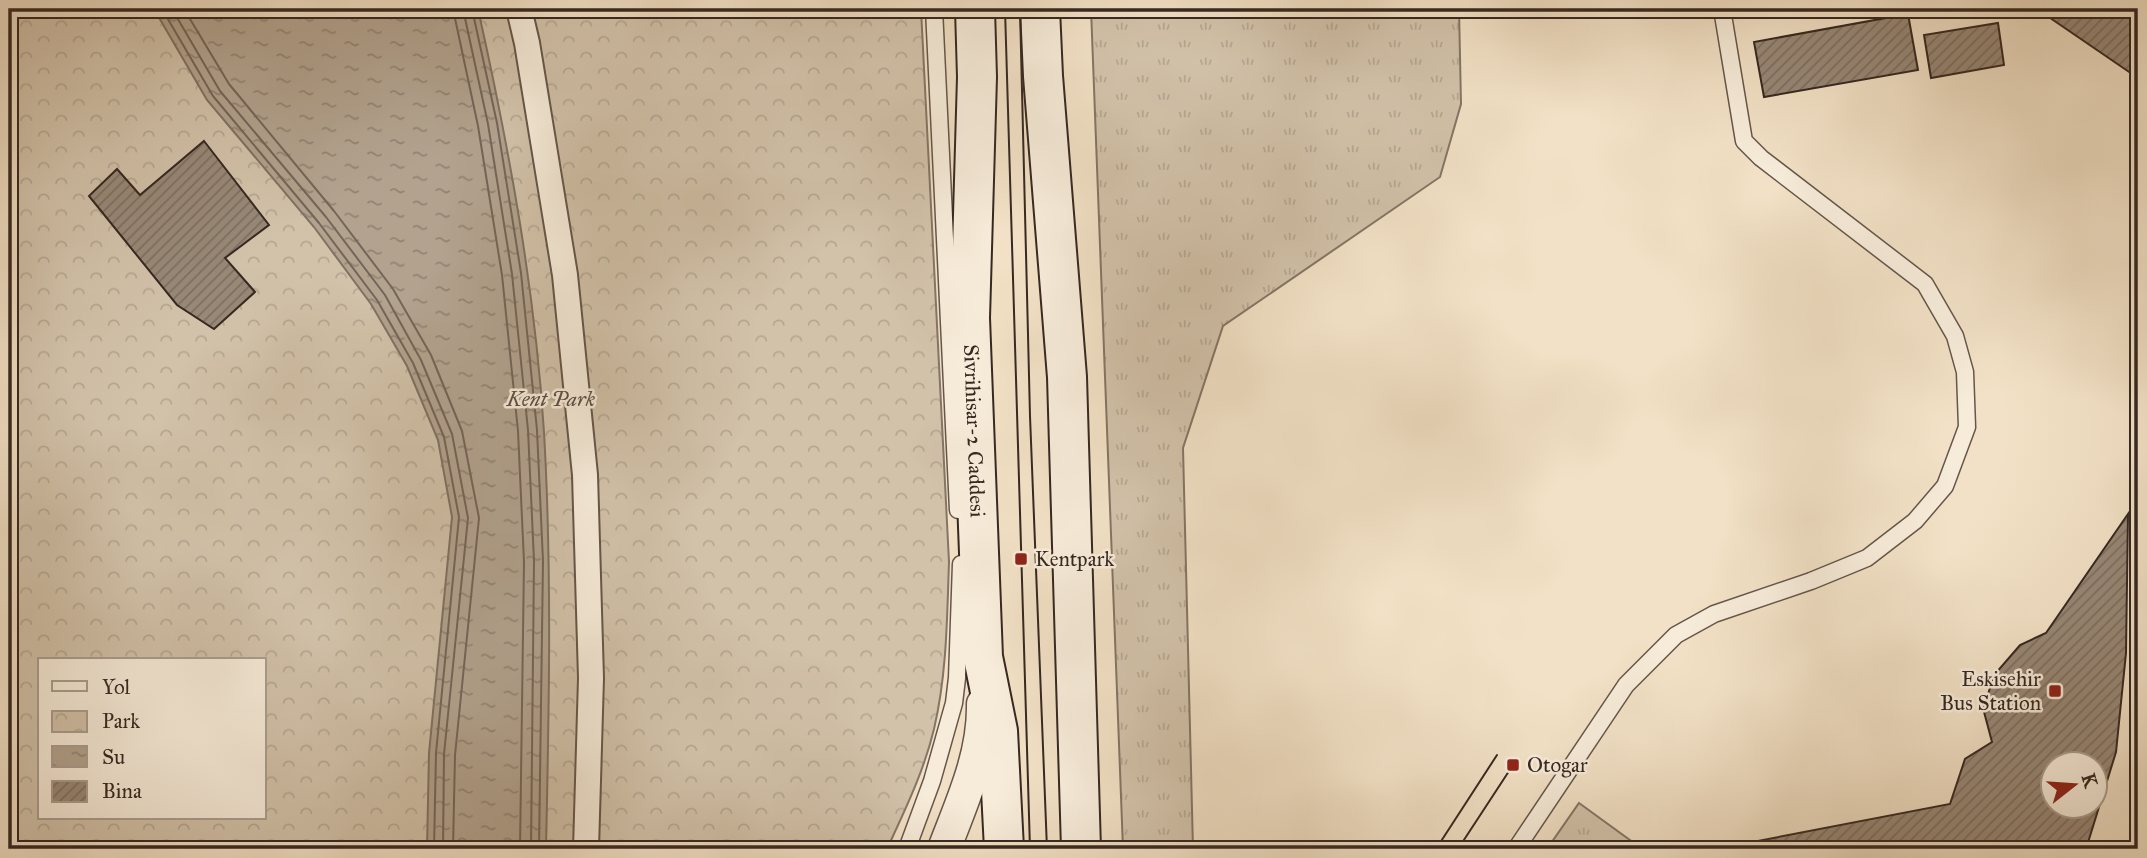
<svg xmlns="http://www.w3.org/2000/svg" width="2147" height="858" viewBox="0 0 2147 858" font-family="'IM FELL Great Primer',serif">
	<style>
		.grass { fill: url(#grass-tufts); stroke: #847566; stroke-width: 2 }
		.park { fill: url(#park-crowns); stroke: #847566; stroke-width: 2; fill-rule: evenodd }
		.water { fill: url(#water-ripples); stroke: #807163; stroke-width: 2 }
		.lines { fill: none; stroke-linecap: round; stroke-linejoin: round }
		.shore { stroke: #746558; stroke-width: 2 }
		.building { fill: url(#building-hatch); stroke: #362822; stroke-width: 2; fill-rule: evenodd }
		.service-casing { stroke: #65564b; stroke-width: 19 }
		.pedestrian-casing { stroke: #65564b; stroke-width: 28 }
		.minor-casing { stroke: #65564b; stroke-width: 35 }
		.secondary-casing { stroke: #362822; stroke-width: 42 }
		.service { stroke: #f7ecda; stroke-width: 16 }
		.pedestrian { stroke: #f7ecda; stroke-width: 24 }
		.minor { stroke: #f7ecda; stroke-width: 32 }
		.secondary { stroke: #f7ecda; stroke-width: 38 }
		.tram { stroke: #362822; stroke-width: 2 }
		.poi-dot { fill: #8f2418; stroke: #f7ecda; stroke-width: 2.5 }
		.labels { text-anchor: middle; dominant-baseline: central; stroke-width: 5; stroke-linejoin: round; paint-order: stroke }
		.park-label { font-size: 21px; font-style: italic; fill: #5d4e44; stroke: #f7ecda }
		.street-label { font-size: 21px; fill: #362822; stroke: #f7ecda }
		.poi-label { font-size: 21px; fill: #362822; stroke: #f7ecda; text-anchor: start }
	</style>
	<defs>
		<pattern id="grass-tufts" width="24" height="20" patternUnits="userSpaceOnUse" patternTransform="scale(1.75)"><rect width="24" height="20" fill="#d2c2aa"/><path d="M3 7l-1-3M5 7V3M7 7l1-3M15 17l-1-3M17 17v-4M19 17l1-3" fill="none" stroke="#b5a792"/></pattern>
		<pattern id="park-crowns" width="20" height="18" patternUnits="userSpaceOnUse" patternTransform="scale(1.75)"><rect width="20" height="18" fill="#d2c2aa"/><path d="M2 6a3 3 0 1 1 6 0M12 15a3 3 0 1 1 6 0" fill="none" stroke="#b5a792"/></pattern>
		<pattern id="water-ripples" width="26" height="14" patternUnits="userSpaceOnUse" patternTransform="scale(1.75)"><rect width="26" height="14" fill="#b2a28e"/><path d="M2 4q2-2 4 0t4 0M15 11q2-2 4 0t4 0" fill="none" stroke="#928474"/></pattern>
		<pattern id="building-hatch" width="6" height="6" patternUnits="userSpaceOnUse" patternTransform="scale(1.75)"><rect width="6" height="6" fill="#988877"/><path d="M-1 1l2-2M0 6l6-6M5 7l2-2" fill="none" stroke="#7d6f61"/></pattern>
	</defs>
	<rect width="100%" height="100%" fill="#f2e1c6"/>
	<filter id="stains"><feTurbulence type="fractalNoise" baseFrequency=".00286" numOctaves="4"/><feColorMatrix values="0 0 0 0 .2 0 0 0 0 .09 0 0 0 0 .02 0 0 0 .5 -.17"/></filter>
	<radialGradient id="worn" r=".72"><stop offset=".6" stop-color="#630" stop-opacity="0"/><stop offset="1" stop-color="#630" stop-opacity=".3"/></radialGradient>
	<path class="grass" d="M1091,9H1459L1461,104L1440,177L1223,326L1183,448L1193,849H1123Z
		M1579,803L1634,843L1630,849H1547Z"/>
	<path class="park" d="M9,9H921L949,562C947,617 947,674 934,729C924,771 905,810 887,849H9ZM40,660H264V818H40Z"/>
	<path class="water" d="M154,9H478C509,148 535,289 544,432C552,571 549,710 546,849H427L429,753L452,517L438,440L407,366L371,304L314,227L207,100Z"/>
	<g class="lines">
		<path class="shore" d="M162,9L213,96L319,223L377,300L413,363L444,437L459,517L436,753L434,849
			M172,9L220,91L326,217L385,295L421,360L452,434L468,518L444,754L443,849
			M184,9L229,84L334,211L393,289L431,355L462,431L479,518L455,755L453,849
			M453,9L478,126L502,275L518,431L524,562L520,849
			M463,9L488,124L512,274L528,430L534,561L531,849
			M472,9L497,123L521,273L537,430L543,561L539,849"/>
	</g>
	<path class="building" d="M2040,9H2138V92L2135,76L2040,11Z
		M1908,14L1918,70L1764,97L1754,42Z
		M1998,23L2004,65L1931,78L1924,35Z
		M204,141L269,225L225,258L255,292L214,329L177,305L89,196L117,169L140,195Z
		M2128,514L2126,653L2116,752L2086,849H1716L1950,804L1965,759L1992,742L1983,708L1995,674L2020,645L2046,633ZM2052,764H2094V806H2052Z"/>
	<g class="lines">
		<defs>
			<path id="service" d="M934,9L958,510
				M907,849L932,781L954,703L957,678L961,564
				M1516,849L1626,685L1676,635L1714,614L1811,581L1867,558L1915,521L1945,486L1967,427L1965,372L1955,336L1925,284L1761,158L1744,141L1722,9"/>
			<path id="pedestrian" d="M519,9L527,43L565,275L585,475L591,678L586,849"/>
			<path id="minor" d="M944,849C962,802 984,755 983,704"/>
			<g id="secondary">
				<path id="s1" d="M975,9L977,77L970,318L983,657L998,731L1004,849"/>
				<path d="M1040,9L1043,76L1067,377L1081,849"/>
			</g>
		</defs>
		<use href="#service" class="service-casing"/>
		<use href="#pedestrian" class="pedestrian-casing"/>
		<use href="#minor" class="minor-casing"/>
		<use href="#secondary" class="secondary-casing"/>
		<use href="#service" class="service"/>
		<use href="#pedestrian" class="pedestrian"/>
		<use href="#minor" class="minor"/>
		<use href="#secondary" class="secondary"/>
		<path class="tram" d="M1005,9L1030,849
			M1020,9L1030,416L1047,849
			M1436,849L1497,755
			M1458,849L1513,765"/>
	</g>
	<g class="poi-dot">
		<rect x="1014" y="552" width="14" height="14" rx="3.5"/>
		<rect x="2048" y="684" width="14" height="14" rx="3.5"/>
		<rect x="1506" y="758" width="14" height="14" rx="3.5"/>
	</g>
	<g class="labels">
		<g class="park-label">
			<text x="551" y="399">Kent Park</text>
		</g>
		<g class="street-label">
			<text stroke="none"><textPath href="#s1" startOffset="422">Sivrihisar-2 Caddesi</textPath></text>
		</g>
		<g class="poi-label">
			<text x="1035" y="559">Kentpark</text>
			<text x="2041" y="679" text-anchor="end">Eskisehir<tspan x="2041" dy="24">Bus Station</tspan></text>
			<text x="1527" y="765">Otogar</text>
		</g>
	</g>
	<rect width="2147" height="858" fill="none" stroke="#f2e1c6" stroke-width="35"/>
	<rect x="10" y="10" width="2126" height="837" fill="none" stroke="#362822" stroke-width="3.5"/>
	<rect x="18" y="18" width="2112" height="823" fill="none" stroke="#362822" stroke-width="2"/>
	<rect x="38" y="658" width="228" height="161" fill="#f7ecda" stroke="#aa9e90" stroke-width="2"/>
	<rect x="52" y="681" width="35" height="10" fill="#f7ecda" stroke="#aa9e90" stroke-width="2"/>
	<text x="102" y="694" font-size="21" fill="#362822">Yol</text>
	<rect x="52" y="711" width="35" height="21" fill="url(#park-crowns)" stroke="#aa9e90" stroke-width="2"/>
	<text x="102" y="728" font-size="21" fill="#362822">Park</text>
	<rect x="52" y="746" width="35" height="21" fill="url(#water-ripples)" stroke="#aa9e90" stroke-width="2"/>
	<text x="102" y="764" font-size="21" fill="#362822">Su</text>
	<rect x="52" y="781" width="35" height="21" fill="url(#building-hatch)" stroke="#aa9e90" stroke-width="2"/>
	<text x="102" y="798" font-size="21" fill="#362822">Bina</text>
	<g transform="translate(2074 785) rotate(73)"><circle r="33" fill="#f7ecda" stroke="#aa9e90" stroke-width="2"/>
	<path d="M0-5L12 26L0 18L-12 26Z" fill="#8f2418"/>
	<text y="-10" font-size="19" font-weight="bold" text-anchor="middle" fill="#362822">K</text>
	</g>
	<rect width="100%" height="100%" filter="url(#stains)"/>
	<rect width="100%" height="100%" fill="url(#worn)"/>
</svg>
